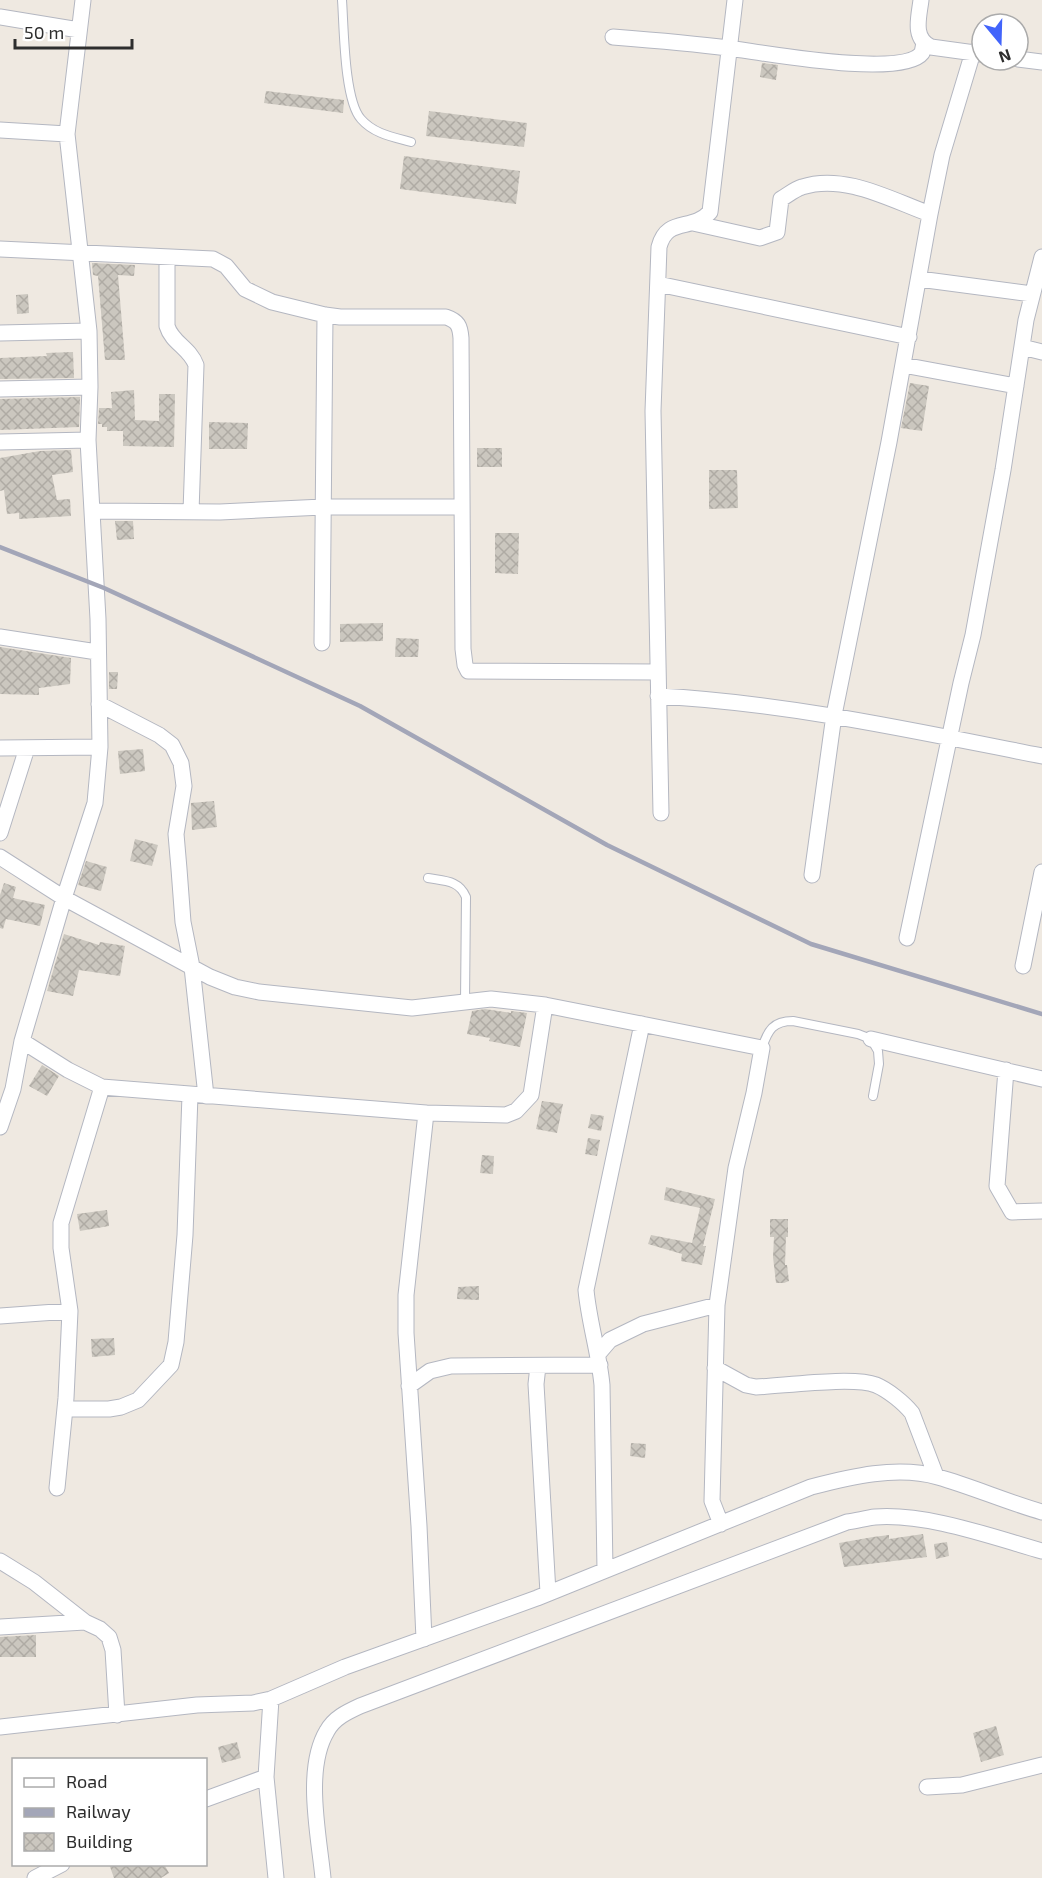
<svg xmlns="http://www.w3.org/2000/svg" width="1042" height="1878" viewBox="0 0 1042 1878" font-family="'Exo 2',sans-serif">
	<style>
		.building { fill: url(#building-cross-hatch) }
		.lines { fill: none; stroke-linecap: round; stroke-linejoin: round }
		.service-casing { stroke: #b4b7c1; stroke-width: 10 }
		.minor-casing { stroke: #b4b7c1; stroke-width: 17 }
		.service { stroke: #fff; stroke-width: 8 }
		.minor { stroke: #fff; stroke-width: 15 }
		.rail { stroke: #a3a6b8; stroke-width: 4.5 }
	</style>
	<defs>
		<pattern id="building-cross-hatch" width="8" height="8" patternUnits="userSpaceOnUse" patternTransform="scale(1.5)"><rect width="8" height="8" fill="#cbc7bf"/><path d="M0 0l8 8M0 8l8-8" fill="none" stroke="#afaba4"/></pattern>
	</defs>
	<rect width="100%" height="100%" fill="#efe9e1"/>
	<path class="building" d="M762,63L778,65L776,80L760,77Z
		M266,91L344,100L343,113L264,103Z
		M429,111L527,123L524,147L426,136Z
		M404,156L520,171L516,204L400,189Z
		M92,263L135,265L134,276L118,275L125,360H105L98,276L93,275Z
		M28,294L29,313L17,314L16,295Z
		M73,352L74,378L0,379V358L47,356L46,353Z
		M910,383L929,386L922,431L901,428Z
		M134,390L135,420L159,421V394H175L174,447L123,446V431H107V427H102V424H98L99,408H112L111,392Z
		M80,397L79,427L0,430V399Z
		M209,422L248,423L247,449H209Z
		M477,448H502V467H477Z
		M71,450L73,472L52,475L57,500L70,499L71,516L19,519V513L7,514L4,490L0,491V458L40,451Z
		M709,470H737L738,508L709,509Z
		M115,521H133L134,539L117,540Z
		M495,533H519L518,574L495,573Z
		M383,623V641L340,642V624Z
		M396,638L419,639L418,657H395Z
		M0,647L71,658L70,684L39,688V695L0,694Z
		M109,672H118L117,689H109Z
		M143,749L145,771L120,774L118,751Z
		M214,801L217,827L192,830L191,803Z
		M135,839L158,845L152,866L130,861Z
		M86,861L107,867L101,891L78,885Z
		M4,883L16,887L13,898L45,905L40,926L6,919L3,929L0,928V895Z
		M64,934L99,945L100,942L125,946L120,976L79,970L73,996L47,991Z
		M485,1009L511,1013V1011L527,1013L520,1047L489,1041L490,1038L467,1034L472,1011Z
		M42,1065L59,1076L47,1096L29,1086Z
		M542,1101L563,1104L557,1133L536,1129Z
		M591,1114L604,1116L601,1131L588,1128Z
		M588,1138L600,1140L597,1156L585,1154Z
		M482,1155L494,1156L493,1174L480,1173Z
		M666,1187L715,1199L703,1246H706L702,1265L681,1261L682,1254L648,1244L651,1235L692,1243L700,1208L664,1200Z
		M107,1210L109,1226L80,1231L77,1214Z
		M770,1219H788V1237H786L785,1265H787L789,1281L784,1283H776L773,1257L774,1237H770Z
		M479,1286V1300L457,1299L458,1287Z
		M114,1338L115,1355L92,1357L91,1339Z
		M631,1443L646,1444L645,1458L630,1456Z
		M923,1534L927,1557L844,1567L839,1543L873,1537L889,1535V1539Z
		M947,1542L949,1556L936,1559L934,1544Z
		M36,1635V1657H0V1637Z
		M996,1726L1004,1755L981,1762L973,1733Z
		M237,1742L241,1758L222,1763L218,1747Z
		M109,1864H164L169,1873L161,1878H114Z"/>
	<g class="lines">
		<defs>
			<path id="service" d="M342,0C344,27 344,100 361,119C374,134 393,137 411,142
				M428,878C444,881 459,880 466,897L465,1002
				M762,1048C768,1030 773,1021 793,1021L858,1034L871,1039L878,1051L879,1064L873,1096"/>
			<path id="minor" d="M921,0C919,17 912,38 931,47L982,54
				M0,17L79,30
				M613,37C651,40 689,43 728,48C761,52 902,79 922,53L924,43
				M1018,59L1042,62
				M0,130L67,134
				M693,223L760,238L777,232L781,199C788,195 795,189 802,187C844,173 891,200 930,214
				M0,249L213,259L226,266L245,289L272,302L325,315L340,317H446C458,321 460,326 461,338L463,649L465,665L468,671L658,672
				M167,258V326C172,343 190,348 196,365L191,512
				M919,279L1032,294
				M658,284L909,337
				M0,333L89,331
				M1022,347L1042,352
				M903,365L1016,386
				M0,389L90,387
				M0,442L88,440
				M92,511L220,512L323,507H461
				M0,637L97,652
				M322,643L325,315
				M658,696C788,703 915,731 1042,756
				M99,704L159,735L172,745L181,763L184,786L176,834L179,869L183,922L192,967L206,1096
				M0,748L100,747
				M661,813L653,411L659,247C667,216 692,232 710,212L735,0
				M0,833L27,748
				M0,857L64,898L210,977L235,987L259,992L412,1008L491,999L545,1005L762,1048L754,1093L736,1168L717,1305L712,1501L721,1524
				M812,875L834,715L889,442L930,214L942,155L973,52
				M907,938L961,683L973,635L1003,470L1026,320L1042,257
				M1023,966L1042,872
				M871,1039L1042,1079
				M22,1041L68,1070L102,1087L426,1113L506,1115L516,1111L531,1095L545,1005
				M1006,1070L997,1186L1012,1212L1042,1211
				M0,1127L13,1089L22,1041L64,898L95,803L100,747L98,619L88,440L90,387L89,331L67,134L83,0
				M0,1316L70,1311
				M598,1354L610,1340L643,1324L717,1305
				M538,1366L536,1384L548,1593
				M715,1368L746,1385L756,1387C783,1386 853,1376 876,1385C888,1390 904,1403 912,1413L936,1476
				M409,1386L430,1371L451,1366L600,1365
				M65,1409H109L121,1407L138,1400L171,1365L176,1342L185,1235L190,1095
				M57,1488L66,1398L70,1311L61,1248V1223L102,1087
				M0,1561L34,1582L85,1622
				M605,1570L602,1385C599,1353 589,1322 586,1290L642,1024
				M0,1627L85,1622L100,1629L109,1637L113,1650L117,1715
				M424,1639L419,1526L406,1333V1295L426,1113
				M271,1699L266,1777L276,1878
				M0,1727L197,1705L253,1703L271,1699L345,1667L537,1598L811,1487C850,1477 897,1465 938,1477C973,1487 1007,1502 1042,1512
				M927,1787L962,1785L1042,1765
				M206,1799L266,1777
				M35,1878L62,1864
				M323,1878C319,1836 304,1769 327,1731C334,1718 347,1712 360,1706L847,1522C856,1521 866,1518 875,1517C927,1513 992,1537 1042,1551"/>
		</defs>
		<use href="#service" class="service-casing"/>
		<use href="#minor" class="minor-casing"/>
		<use href="#service" class="service"/>
		<use href="#minor" class="minor"/>
		<path class="rail" d="M0,547L104,588L360,706L607,845L811,944L1042,1014"/>
	</g>
	<rect x="12" y="1758" width="195" height="108" fill="#ffffff" stroke="#ababab" stroke-width="1.5"/>
	<rect x="24" y="1778" width="30" height="9" fill="#ffffff" stroke="#ababab" stroke-width="1.5"/>
	<text x="66" y="1788" font-size="18" fill="#2e2e2e">Road</text>
	<rect x="24" y="1808" width="30" height="9" fill="#a3a6b8" stroke="#ababab" stroke-width="1.5"/>
	<text x="66" y="1818" font-size="18" fill="#2e2e2e">Railway</text>
	<rect x="24" y="1833" width="30" height="18" fill="url(#building-cross-hatch)" stroke="#ababab" stroke-width="1.5"/>
	<text x="66" y="1848" font-size="18" fill="#2e2e2e">Building</text>
	<g transform="translate(1000 42) rotate(161)"><circle r="28" fill="#ffffff" stroke="#ababab" stroke-width="1.5"/>
	<path d="M0-4.5L10 22L0 15L-10 22Z" fill="#4264fb"/>
	<text y="-9" font-size="16" font-weight="bold" text-anchor="middle" fill="#2e2e2e">N</text>
	</g>
	<path d="M15 39v9h117v-9" fill="none" stroke="#2e2e2e" stroke-width="3"/>
	<text x="24" y="39" font-size="18" fill="#2e2e2e" stroke="#ffffff" stroke-width="4.5" paint-order="stroke">50 m</text>
</svg>
